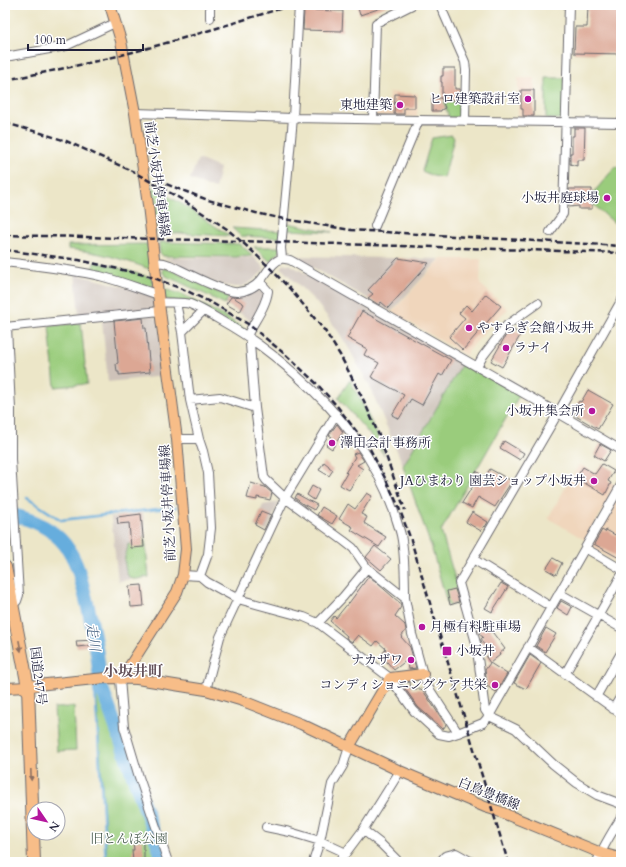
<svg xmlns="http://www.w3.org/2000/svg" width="626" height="867" viewBox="0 0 626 867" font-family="Cardo,'Noto Serif JP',serif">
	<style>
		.built { fill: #f0d6bc }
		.industrial { fill: #cec2b9 }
		.green { fill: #9acc7c; stroke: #5e775c }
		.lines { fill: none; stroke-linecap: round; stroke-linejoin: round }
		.stream { stroke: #66addd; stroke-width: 2.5 }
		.river { stroke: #66addd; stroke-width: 14 }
		.building { fill: #dca794 }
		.minor-casing { stroke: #69676c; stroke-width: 10 }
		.major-casing { stroke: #69676c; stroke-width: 12 }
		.highway-casing { stroke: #69676c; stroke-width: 14 }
		.minor { stroke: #fff; stroke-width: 8 }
		.major { stroke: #f7bd88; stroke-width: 10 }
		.highway { stroke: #f7bd88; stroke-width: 12 }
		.rail { stroke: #22223b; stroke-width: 2.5; stroke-dasharray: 6 3; stroke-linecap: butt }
		.oneway { fill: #8c7062 }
		.poi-dot { fill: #b5179e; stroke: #fff; stroke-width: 1.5 }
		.labels { text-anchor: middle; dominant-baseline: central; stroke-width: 3; stroke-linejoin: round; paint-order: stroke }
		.poi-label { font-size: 13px; fill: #22223b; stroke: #fff; text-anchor: end }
		.street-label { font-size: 13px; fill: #22223b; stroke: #fff }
		.park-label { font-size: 13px; fill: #4c5e52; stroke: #fff }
		.water-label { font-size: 14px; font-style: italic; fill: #3d5a7c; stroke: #fff }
		.quarter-label { font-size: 15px; font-weight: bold; fill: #63515a; stroke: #fff }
	</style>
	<rect width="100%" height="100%" fill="#fff"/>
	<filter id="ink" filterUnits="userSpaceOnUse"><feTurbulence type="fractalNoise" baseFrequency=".025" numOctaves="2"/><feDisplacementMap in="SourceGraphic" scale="8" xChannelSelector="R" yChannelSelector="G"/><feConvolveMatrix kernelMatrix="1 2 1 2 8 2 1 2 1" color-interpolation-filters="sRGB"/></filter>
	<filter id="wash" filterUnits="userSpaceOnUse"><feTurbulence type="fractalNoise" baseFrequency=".012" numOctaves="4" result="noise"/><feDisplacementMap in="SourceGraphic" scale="16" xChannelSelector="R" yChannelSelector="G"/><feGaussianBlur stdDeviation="0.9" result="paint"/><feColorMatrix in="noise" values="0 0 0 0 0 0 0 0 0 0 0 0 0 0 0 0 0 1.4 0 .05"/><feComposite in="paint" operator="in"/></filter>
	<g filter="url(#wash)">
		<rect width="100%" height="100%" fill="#ece6c8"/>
		<path class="built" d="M518,78H535L534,119H518Z
			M389,92L418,93L417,117L375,116V109H388Z
			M441,259H481L480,284L508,309L493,322L465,355L392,312Z
			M579,464L617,486L585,540L548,518Z
			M621,491V565L591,548L590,545Z"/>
		<path class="industrial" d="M198,159L220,168L215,189L190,179Z
			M253,256L265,269L255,279L249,283L241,287H235L222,285L214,282L164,258H237L245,257L249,258Z
			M293,256L440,259L391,312Z
			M284,264H289L463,362L403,465L369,385L348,347L336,328L315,301L280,267Z
			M75,274L153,294L157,302L151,309L79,315Z
			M255,289L265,293L252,322L241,314L225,304L230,296L239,297L245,296L254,292Z
			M152,315L159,321L164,376L108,382L102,321Z
			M279,502L267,531L254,526L263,505Z
			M143,513L149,577L118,581L111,517Z"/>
		<path class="green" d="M546,78H565L564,119H546Z
			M444,102H463V118H449Z
			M452,135L454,138L444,178L433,176L422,171L432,138Z
			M616,166L621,170V229L594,205V192Z
			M153,187L182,204L230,236L157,232L151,189Z
			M287,223L332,232L287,230Z
			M232,228L282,231V238L241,236Z
			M159,242L239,244L248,251L252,255C247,258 242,255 237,257L163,256L160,253Z
			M150,244L152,270C123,259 99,252 68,249V245Z
			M254,247H280L279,253L274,257L271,262Z
			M95,262L109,265L152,278L153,289L90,272Z
			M163,268C186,273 206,290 229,296L225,304L188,286L166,276L163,273Z
			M163,289L182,294L226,317L247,331L246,333L202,308L164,299Z
			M81,323L87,384L55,387L49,326Z
			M463,362L520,394L441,531L462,602L448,606L431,546L403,466Z
			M350,380L362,403L376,432L384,455L371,436L338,398Z
			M138,538H145L149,577C144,577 138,580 133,579C125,578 124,562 125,556C126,552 128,549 128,544H139Z
			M96,688H100V692H102L132,781L162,862H107Z
			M74,707L76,750L57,751L54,708Z"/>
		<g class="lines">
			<path class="stream" d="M27,498L61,520L176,507
				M97,681L95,688L106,862"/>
			<path class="river" d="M5,513C26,518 44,523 60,539C77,556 81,580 87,603C94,632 100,661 100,691H103L164,862"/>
		</g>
		<g id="blocks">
			<path class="building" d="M357,5H386L387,6L360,15Z
				M588,5H621V54L574,53L575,27H587Z
				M304,10L343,11L342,31L303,30Z
				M443,68H455V89H460V100H442V82H441V76H443Z
				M521,90H534V116H523V109H521Z
				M395,94L415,95V108H404V114H394Z
				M432,98H441L445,108L441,110V111H432Z
				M574,128H585L584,160H577V166L570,164V153H572V136H574Z
				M569,189H592V209H579V206L569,207Z
				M398,258L429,263L388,308L381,302L379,305L368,298L373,294L368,290Z
				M486,294L501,306L463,350L449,337L465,318L459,313L466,305L472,311Z
				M231,297H233L244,304L240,312L226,304Z
				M362,311L451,360L442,376L439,374L422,405L411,399L399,419L392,415L404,395L371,377L379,363L364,355L367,349L347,338Z
				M143,318L144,328H146L150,372L119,375V372H117L116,364L118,363L114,321Z
				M511,329L521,334L502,367L491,361L506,335Z
				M588,390L613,404L598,429L574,415L578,408L576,406L579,401L581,402Z
				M337,424L343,432L332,449L326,445L332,437L329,435Z
				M504,441L524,453L520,460L500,448Z
				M600,444L611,450L604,461L594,455Z
				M358,452L364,461L357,465L363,469L349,490L340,485L347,473L346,472L345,473L355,457L353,454Z
				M324,462L329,466V467L333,470L329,476L319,470Z
				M602,464L614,471L608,481L611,483L605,495L576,478L583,467L595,474Z
				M490,469L512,481L495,507L478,497L472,508L462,503L474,484L470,482L476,471L485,477Z
				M251,483L265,487L272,493L270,500L257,497V500L247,498Z
				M312,486L319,490L314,500L307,495Z
				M367,493L372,496L361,514L367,517L364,523L386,537L379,547L351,530L353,527L339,519L348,504L355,509Z
				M297,494L317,505L314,510L303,504L295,498Z
				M322,507L337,516L332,524L317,515Z
				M261,511L271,515L264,530L255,525Z
				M472,512L488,522L485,527L484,526L481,531L466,522Z
				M141,514L144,547L131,548L129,523L118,524L117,517Z
				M602,530L605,532L606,530L621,538V559L594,544Z
				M375,546L391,559L381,570L366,557Z
				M553,558L562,563L556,575L546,569Z
				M369,576L400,603L401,607L395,616L405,625L406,630L401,637L410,647L416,668L409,669L407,660L394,670L381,655L386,649L377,641L373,646L358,635L352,642L346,638L347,636L330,621L334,616L336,618L349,602V603Z
				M501,583L508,587L492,612L485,608Z
				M142,585L144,606L131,607L129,586Z
				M455,589L459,602L450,605L447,591Z
				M561,601L572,607L568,615L557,608Z
				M481,620L491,627L490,629L505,649L499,654L500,655L490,663L486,657L491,653L481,641V639L483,637L479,634L480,632L478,631L477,626Z
				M546,628L556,634L545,652L536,646Z
				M95,640V645L77,647L76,641Z
				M530,655L541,663L526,689L514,683Z
				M490,663L507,674L496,692L487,686L485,670Z
				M410,682L411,689H421L424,692L446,725L443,729L418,707L401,683Z
				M143,840V850H144V862H133L132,850H134L133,841Z"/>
		</g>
	</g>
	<g filter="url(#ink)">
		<use href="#blocks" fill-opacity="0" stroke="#69676c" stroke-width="1"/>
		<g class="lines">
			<defs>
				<path id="minor" d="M440,5L465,62L466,70L465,121
					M210,18V5
					M5,57L66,46L115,23
					M135,113L293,118L621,123
					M373,119L376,23L412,5
					M375,226L419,120
					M550,232L563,214L569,5
					M282,258L281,248L293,118L299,5
					M5,262C37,266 69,269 100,276C120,281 140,289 159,295
					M155,262L164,263L170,265C183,271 226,294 238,292C246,291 255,287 260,281C266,275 272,261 281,259C284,258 288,260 290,260L558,413L621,450
					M621,301L558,413L459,583L476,643L485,710L489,716L621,485
					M160,302C167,303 185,302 190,304C200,308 210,314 220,320C247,335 273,354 296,375C339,413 375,456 394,512C396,519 399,527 401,535C405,554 405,578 405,598
					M176,303L182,332L190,400L199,439
					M5,327L160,311
					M7,327L11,409V459L19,595L17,601L13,605
					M182,332L203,311
					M247,336C254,321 266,307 268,291L260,282
					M477,367L483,356L507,325L538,303
					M190,400L220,397L255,408
					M336,414L285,498L344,541L353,548L367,568L405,598L412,634L423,674L428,687L458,733
					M177,439H199L203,451L208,473L211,528L208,554L200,576
					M585,548L621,569
					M473,559L551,607
					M183,575L200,576L207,582L238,599L304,617L318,623L390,678L414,711L439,734L449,736L458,733L483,723L489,716L516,729L553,764L577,783L597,795L621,804
					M559,593L621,628
					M318,623L343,597L367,568
					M528,647L621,714
					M565,674L621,576
					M120,679L124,727L139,777L168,862
					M206,690L220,637L285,498L266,480L264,477L255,408L250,344V338
					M596,697L621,653
					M613,709L621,696
					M266,827L290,832L320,841L346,853
					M363,830L381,844L399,862
					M313,862L320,841L332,784L343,766L349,747
					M339,862L363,830L400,771
					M440,862L445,856L456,853L472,862
					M597,862C603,846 612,832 621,818"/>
				<path id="major" d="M110,5L121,41L135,113L148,205L160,311L177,439L186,549L183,575L177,592L131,664L120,679
					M5,688L28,687L37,685L95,679L107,678L137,679L206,690L243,701L301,724L400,771L485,807L498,811L601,853L616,857H621
					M349,747L390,678L423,674"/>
				<path id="highway" d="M5,567L28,687L34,862"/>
			</defs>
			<use href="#minor" class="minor-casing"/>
			<use href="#major" class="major-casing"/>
			<use href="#highway" class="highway-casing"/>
			<use href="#minor" class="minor"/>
			<use href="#major" class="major"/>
			<use href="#highway" class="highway"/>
			<path class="rail" d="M5,80C48,72 91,63 133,52C187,38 239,21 292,5
				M5,123L41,133L66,141L134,172
				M130,170L181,199L227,229L250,249L270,268L290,289L307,309L325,331L340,355L364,401L378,433L405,510
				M158,181L208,200L256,213L284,219L351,230L621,246
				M5,235L277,242L621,253
				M5,250L79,260L149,276L187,291L212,303L248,324L286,355L316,383L337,406L370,449L387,482L398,505L411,540L508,862"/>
		</g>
		<defs><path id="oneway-solid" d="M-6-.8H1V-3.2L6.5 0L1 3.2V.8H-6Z"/></defs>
		<g class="oneway">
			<use href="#oneway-solid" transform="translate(20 646) rotate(79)"/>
			<use href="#oneway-solid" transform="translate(31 775) rotate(88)"/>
		</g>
	</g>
	<g class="poi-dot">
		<circle cx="528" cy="99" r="4"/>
		<circle cx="400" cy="105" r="4"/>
		<circle cx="607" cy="198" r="4"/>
		<circle cx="469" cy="328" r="4"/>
		<circle cx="506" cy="348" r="4"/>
		<circle cx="592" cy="411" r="4"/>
		<circle cx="332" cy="443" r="4"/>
		<circle cx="594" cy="481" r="4"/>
		<circle cx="422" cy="627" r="4"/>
		<rect x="442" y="646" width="10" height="10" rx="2"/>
		<circle cx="411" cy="660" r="4"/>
		<circle cx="495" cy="685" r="4"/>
	</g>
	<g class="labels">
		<g class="poi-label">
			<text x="520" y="99">ヒロ建築設計室</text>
			<text x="392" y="105">東地建築</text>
			<text x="599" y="198">小坂井庭球場</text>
			<text x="477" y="328" text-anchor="start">やすらぎ会館小坂井</text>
			<text x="514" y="348" text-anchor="start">ラナイ</text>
			<text x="584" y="411">小坂井集会所</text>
			<text x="340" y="443" text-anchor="start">澤田会計事務所</text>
			<text x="586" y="481">JAひまわり 園芸ショップ小坂井</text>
			<text x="430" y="627" text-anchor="start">月極有料駐車場</text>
			<text x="456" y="651" text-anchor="start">小坂井</text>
			<text x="403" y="660">ナカザワ</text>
			<text x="487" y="685">コンディショニングケア共栄</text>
		</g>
		<g class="street-label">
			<text transform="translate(157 179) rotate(82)">前芝小坂井停車場線</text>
			<text transform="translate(168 503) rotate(-93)">前芝小坂井停車場線</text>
			<text transform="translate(38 676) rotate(83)">国道247号</text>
			<text transform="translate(489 794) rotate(22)">白鳥豊橋線</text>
		</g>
		<g class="park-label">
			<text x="129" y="839">旧とんぼ公園</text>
		</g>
		<g class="water-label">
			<text transform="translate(93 637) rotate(82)">走川</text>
		</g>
		<g class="quarter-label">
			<text x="133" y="671">小坂井町</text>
		</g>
	</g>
	<rect width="626" height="867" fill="none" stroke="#fff" stroke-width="20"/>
	<g transform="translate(46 821) rotate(124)"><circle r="19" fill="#ffffff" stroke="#a7a7b1"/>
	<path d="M0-3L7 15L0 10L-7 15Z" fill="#b5179e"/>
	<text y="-6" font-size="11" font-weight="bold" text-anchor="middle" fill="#22223b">N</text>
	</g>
	<path d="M28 44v6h115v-6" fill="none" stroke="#22223b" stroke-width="2"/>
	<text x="34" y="44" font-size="12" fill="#22223b" stroke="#ffffff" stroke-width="3" paint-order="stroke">100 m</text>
</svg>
